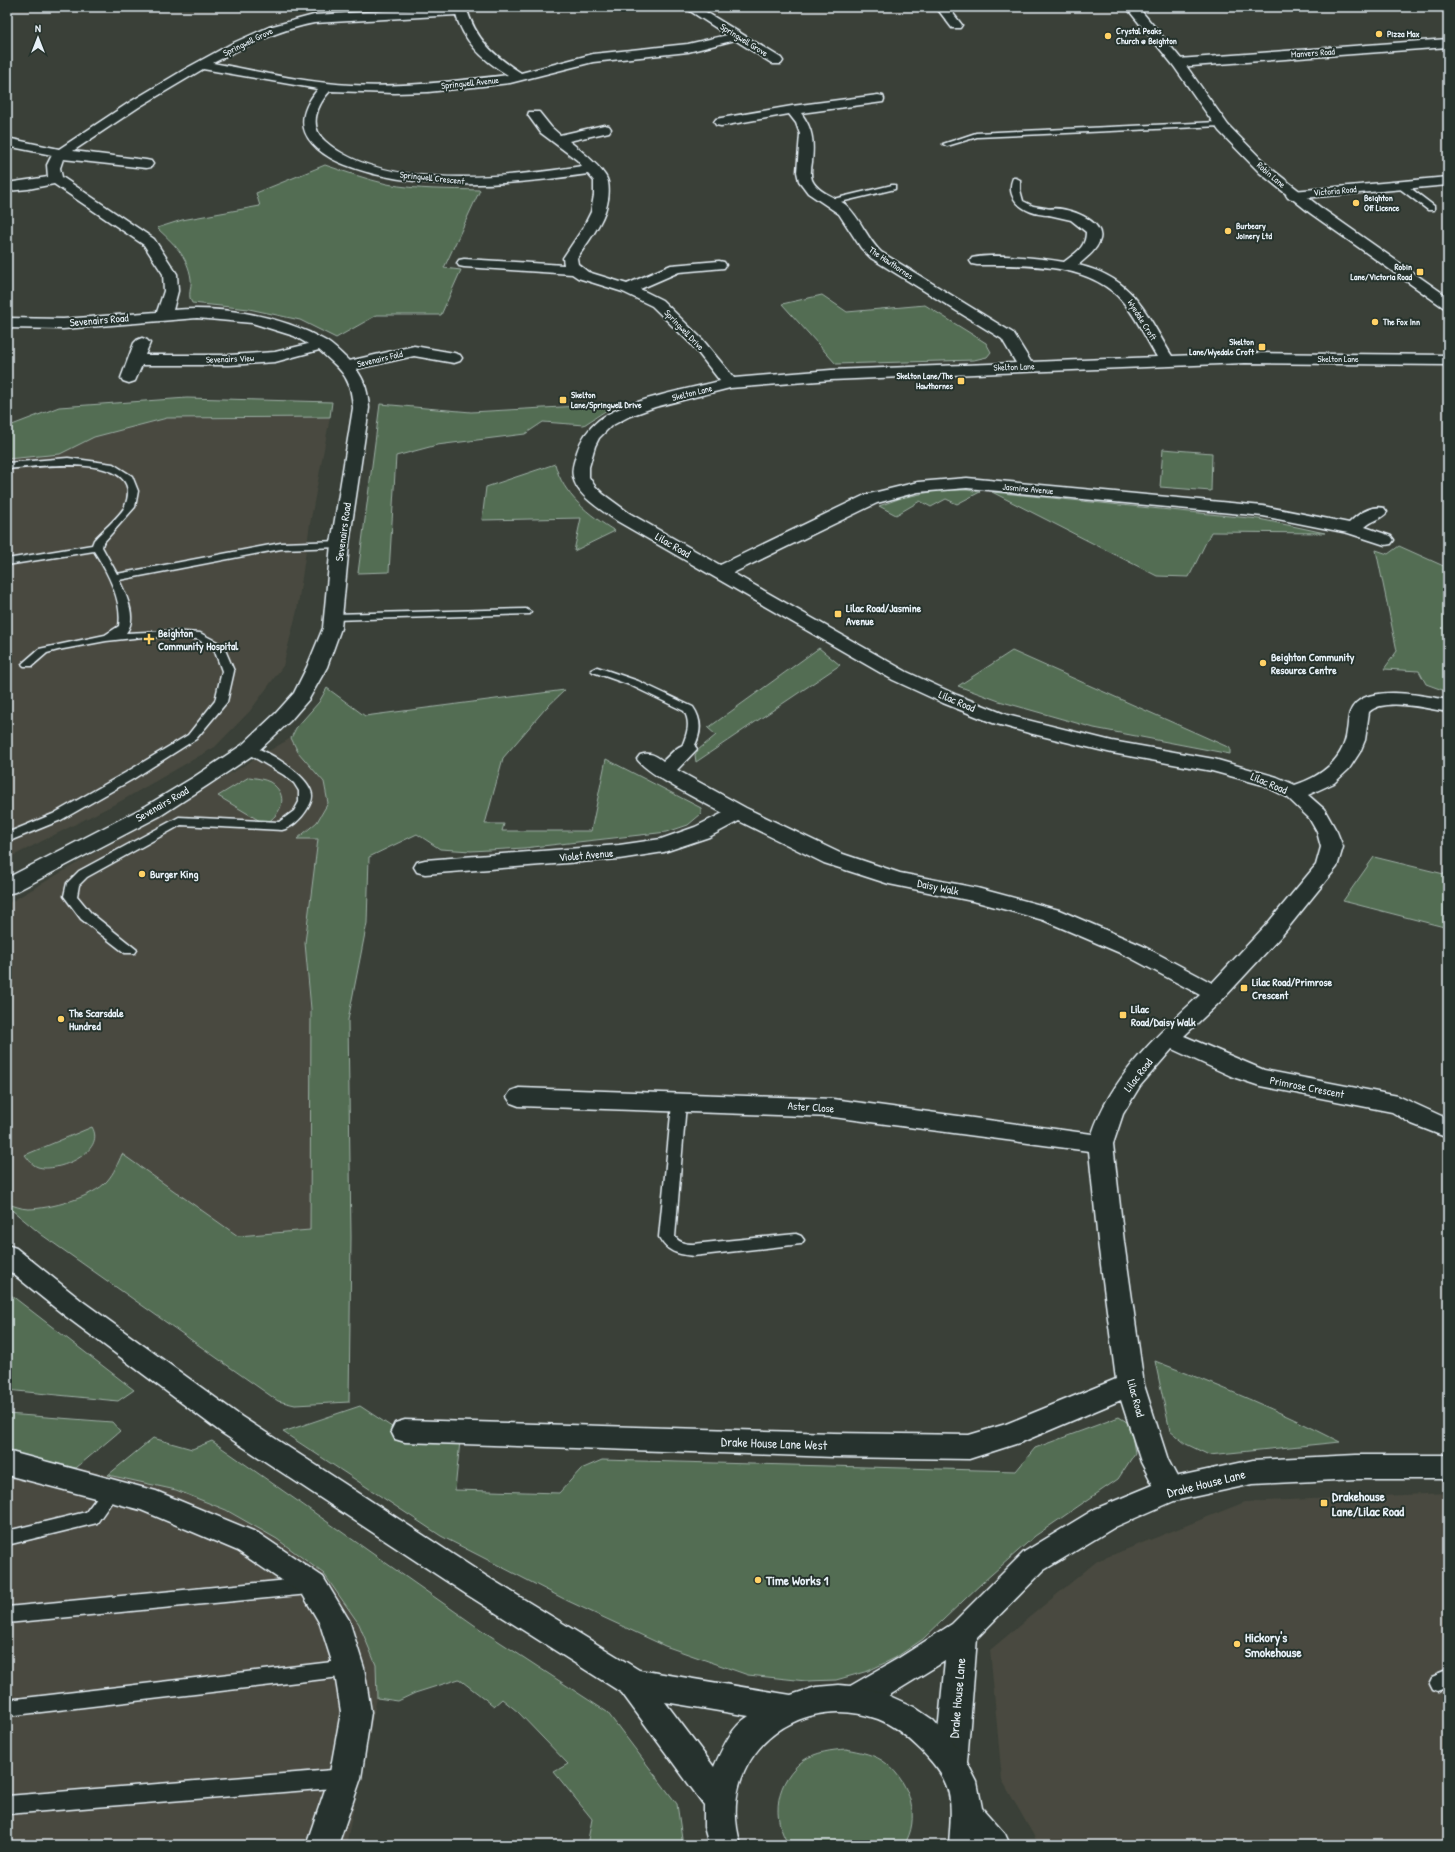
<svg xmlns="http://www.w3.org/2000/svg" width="1455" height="1852" viewBox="0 0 1455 1852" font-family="'Patrick Hand',sans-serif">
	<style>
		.built { fill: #48493f }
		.green { fill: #536d53; stroke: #9eafa6 }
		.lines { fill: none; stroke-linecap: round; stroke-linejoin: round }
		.service-casing { stroke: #e8f1f8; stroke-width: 3 }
		.minor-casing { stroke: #e8f1f8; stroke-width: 3 }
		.tertiary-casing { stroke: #e8f1f8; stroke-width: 3 }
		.secondary-casing { stroke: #e8f1f8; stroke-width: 3 }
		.service { fill: #26332d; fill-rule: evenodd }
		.minor { fill: #26332d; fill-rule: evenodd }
		.tertiary { fill: #26332d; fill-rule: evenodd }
		.secondary { fill: #26332d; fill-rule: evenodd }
		.poi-dot { fill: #ffd166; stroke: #26332d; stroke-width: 1.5 }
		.labels { text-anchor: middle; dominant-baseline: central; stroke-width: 4; stroke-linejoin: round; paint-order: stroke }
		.far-poi-label { font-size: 9px; font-weight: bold; fill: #e8f1f8; stroke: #26332d; text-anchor: start }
		.far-street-label { font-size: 9px; fill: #e8f1f8; stroke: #26332d }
		.street-label { font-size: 11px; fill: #e8f1f8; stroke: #26332d }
		.poi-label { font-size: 11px; font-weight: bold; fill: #e8f1f8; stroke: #26332d; text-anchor: start }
		.near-street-label { font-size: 13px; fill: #e8f1f8; stroke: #26332d }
		.near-poi-label { font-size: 13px; font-weight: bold; fill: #e8f1f8; stroke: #26332d; text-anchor: start }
	</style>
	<rect width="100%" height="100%" fill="#3a4038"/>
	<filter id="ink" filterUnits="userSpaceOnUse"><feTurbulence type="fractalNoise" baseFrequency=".025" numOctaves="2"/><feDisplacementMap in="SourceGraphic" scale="8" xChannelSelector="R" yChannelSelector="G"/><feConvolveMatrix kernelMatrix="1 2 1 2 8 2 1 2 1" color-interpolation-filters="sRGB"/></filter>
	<g filter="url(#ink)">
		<path class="built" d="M330,417L310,524L297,611L283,666L250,711L215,747L121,801L7,859V459L60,454L94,437L167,418Z
			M291,738L298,752L324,782L328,803L317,822L298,838L318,839L305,943L311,1022L348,1020L349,1402L295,1405L278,1401L42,1235L7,1206V904Z
			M7,1452L176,1490L226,1510L277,1539L324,1574L359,1624L376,1665L377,1698L346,1845H7Z
			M1448,1493V1845H1039L1002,1780L990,1650L1097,1561L1245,1502Z"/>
		<path class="green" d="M325,165C346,172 366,179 387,184C417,190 449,189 480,190L444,268L461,270L441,315H377L336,338L300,320L249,309L192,303C187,295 192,288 191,279C188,256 173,243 157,228L182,220L260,206L256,193Z
			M822,295L847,312L925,305L986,343L991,352L987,357L974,360L836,364L782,304Z
			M187,398L332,402L330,417L167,418L94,437L60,454L7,459V427L59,407Z
			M380,404L471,412L616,404L584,425L543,422L525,434L437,445L396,456L389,572L358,573Z
			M1163,449L1212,453L1211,491L1160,487Z
			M555,464C563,495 589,515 615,531L574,551L581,518L482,520L486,487Z
			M940,490H967L980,492L957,504L946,499L931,507L920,501L896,515L879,506L901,498Z
			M992,492L1259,519L1325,533L1211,532L1189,577L1157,576Z
			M1399,546L1448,568V692L1426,684L1419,671L1384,669L1397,651L1376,550L1388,554Z
			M819,648L840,665L696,762L695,755L698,750L716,735L708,728Z
			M1012,651L1230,748V754L1094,728L999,701L958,686Z
			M327,688L365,716L565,690L545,709L503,758L485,824H504L502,831H591L606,759L701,808V814L688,825L667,832L524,848L471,851L440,849L417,834L369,857L367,923L348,1020L351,1237L349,1402L295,1405L278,1401L42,1235L7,1206V1204C13,1205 21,1209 28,1209C49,1209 94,1197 107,1181C114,1173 118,1163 122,1154L238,1236L310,1230L311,1009L305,943L318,839H297L317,822L328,803L324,782L298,752L291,738L296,728L319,702Z
			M249,777C256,778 264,779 270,782C290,795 282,814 265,824L218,796Z
			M1374,857L1448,875V928L1343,901Z
			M92,1127C107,1152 57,1173 38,1167C32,1165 29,1160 25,1155Z
			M7,1292L134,1390L118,1401L7,1390Z
			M1155,1361C1218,1385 1280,1411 1340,1442L1209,1455L1186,1444L1170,1431Z
			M360,1406L410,1439L460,1441L455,1490L559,1493L581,1469L602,1460L1016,1471L1035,1448L1119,1417L1130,1424L1135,1453L1118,1479L1035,1536L983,1582L923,1639L895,1658L868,1671L836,1680L806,1681L748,1675L665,1646L568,1601L441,1536L283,1432Z
			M7,1414L112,1422L120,1431L76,1468L7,1452Z
			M153,1438L192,1449L212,1441L480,1629L607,1712L677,1804L683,1845H587L592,1819L554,1772L568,1764L518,1712L502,1699L494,1706L459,1679L415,1693L398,1701L377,1698L376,1665L359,1624L324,1574L277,1539L226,1510L176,1490L108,1475Z
			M846,1749C860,1752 875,1754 887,1764C910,1783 921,1819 904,1845H789C770,1817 776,1780 804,1760C816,1752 832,1750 846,1749Z"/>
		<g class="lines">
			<defs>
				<path id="service" d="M1218,122H1221V126L977,137L947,146L943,144L976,133Z
					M1013,178H1016L1020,180V190L1023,201L1033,206L1057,210V214C1036,219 1002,204 1013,178Z
					M1399,184H1405L1434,206V210H1428L1399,188Z
					M892,185H895V189L832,204L828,202L829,200Z
					M68,458L113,464L132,476L138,491L135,507L103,543L102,547L117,574L281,543L340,541L345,544L340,547L281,549L119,580C126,595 138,618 126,633L169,631L200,633L223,645L234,671L227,702L196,739L133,779L61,820L7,842V833L53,814L125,773L188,735L215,701L222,671L214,649L197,639L169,637H143L106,641L58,650L47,653L32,666H24L22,664L24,662L39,649L105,635L119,626C123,601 107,571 94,551L7,565V559L92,545L94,540C101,532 122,514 125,506C148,450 32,467 7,469V463Z
					M526,609L531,612L530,614L333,620L328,617L333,614Z
					M597,667L638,681L693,707C703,721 701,737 691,752H683L681,749C686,736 692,724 684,711L630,685L593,672L591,670Z
					M249,745C266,750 305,773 311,791C314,798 310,805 306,811C301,819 291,828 282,830L181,825L87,877L79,885L77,896L91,913L137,950L135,953H125L81,919L64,896L67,883L79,871L179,817L279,822L294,811L299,802V791L294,783L284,775L245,752L243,749L245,746Z
					M679,1099L684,1100L686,1104L675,1237C680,1243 685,1244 693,1244L796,1234L801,1236L804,1240L801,1244L693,1256C677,1254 667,1252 659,1237L672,1104L674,1100Z
					M112,1483L118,1485L120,1490L97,1523L7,1545V1531L86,1512L106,1485Z
					M309,1578L315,1581L318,1586L315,1591L309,1594L7,1623V1607Z
					M349,1660L355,1662L358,1668L355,1674L349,1676L7,1716V1700Z
					M1448,1670V1687L1437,1691L1431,1689L1428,1683L1431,1677Z
					M345,1769L352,1772L354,1778L352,1784L345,1787L7,1814V1796Z"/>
				<path id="minor" d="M454,7H466C476,40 492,54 521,73L593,54L688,44L727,35L684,7H698L781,58L783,61L781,64H773L735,40L688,52L593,62L510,83L428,92L395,93L330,91C317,105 308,126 325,141C382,192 513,177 582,166L577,160L541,133L528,115L529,112H539L551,127L560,135L604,125L609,126L611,129L609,132L569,141C579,149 606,170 608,182C613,211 592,236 577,258L578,264L588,272L627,284L671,265L719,261L724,262L726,265L724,268L679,272L640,289L662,300L702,339L734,378L831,370L1016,363L1002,339L871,258L861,248L839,214L808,193L799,181L797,172L800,134L796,123L789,114L721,126L716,125L714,122L716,119L721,118L792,106L878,95L883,96L884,99L883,102L801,113C813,129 814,142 812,162C811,168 810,174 812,180C818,193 836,197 846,205C861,219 867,239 881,252L1013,333L1031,362L1157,357C1146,339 1137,318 1123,302C1090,262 1024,265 977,265L972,264L970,261L972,258C992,253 1043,258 1064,262C1075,253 1086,248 1086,232L1071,220L1049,215L1047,212L1049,209C1064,205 1109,221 1099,242C1095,252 1086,258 1078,265C1134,278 1145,312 1172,356L1244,353L1448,355V365L1244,363L831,380L730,388L655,407L630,416L611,426L599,438L595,446L589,467V477L594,485L603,494L629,513L720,565L865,495L918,482L967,478L1263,506L1349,523C1358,514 1371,505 1384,508L1387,512C1382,519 1371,521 1365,527L1391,536L1394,540L1391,544L1385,545L1348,533L1263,516L967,488L918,492L877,503L733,573L907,672L957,695L1007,715L1112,741L1214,759L1277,777L1295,785C1320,777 1344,760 1347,731C1349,721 1347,712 1356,703C1376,685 1424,696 1448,700V712C1428,709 1385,697 1369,712L1365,740L1360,752L1349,769L1334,783L1308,795L1324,809L1337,832L1343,847L1337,867L1283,934L1223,999L1184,1036L1264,1070L1398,1096L1448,1119V1138L1412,1124L1392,1112L1260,1086L1233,1077L1172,1049L1140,1086L1123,1114L1113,1144L1124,1242L1144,1385L1168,1460L1184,1490L1180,1498L1170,1502L1160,1498L1141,1462L1121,1400L1022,1442L969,1459L834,1457L405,1442L395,1439L391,1431L395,1423L405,1420L834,1433L969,1435L1006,1424L1116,1379L1098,1242L1089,1151L833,1117L519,1106L511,1103L507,1097L511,1091L519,1088L833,1099L1092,1134C1111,1077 1157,1035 1200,995L1127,956L1043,920L977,902L889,884L824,863L739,821L709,837L664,852L619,859L425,874L417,872L414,867L417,862L425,860L619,845L661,839L695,827L723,813C703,802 648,775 637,759L640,755C650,752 655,755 663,761C673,752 680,741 694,745L697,749L677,770L746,808L840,853L900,873L977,888L1059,910L1143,946L1212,983L1267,924L1316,865L1321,847L1317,832L1309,818L1287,797L1263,785L1212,771L1112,753L1029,733L993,723L943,703L893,680L617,521C602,510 576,496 573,476C571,468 575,460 577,452C581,439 588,429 599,420C623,401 688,389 720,381L692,345L652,306L623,292L578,278L572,274L464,267L459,266L457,263L459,260L464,259L564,265L563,258L583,228L591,212L594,195V181L588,174C515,184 447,191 374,174C353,168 327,161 312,143C296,125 304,106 318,89L203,69L139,107L73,151L146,160L151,161L153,164L151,167L146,168L63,159L60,168L62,177L154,239L177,274L178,291L173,310C224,306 281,315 326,341C334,346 342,354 349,361L414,346L454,353L460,355L462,358L460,361L454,363L414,356L356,369C365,381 368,392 369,408L349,544L341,628L327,667L309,699L290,721L256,753L208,785L160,816L15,892L7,894V878L146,806L194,777L242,745L276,713L294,693L307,667L323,628L331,544L353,408C351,376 342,371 319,350L275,362L229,365H142L135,381L129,383L123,381L121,378L134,343L137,340L142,338L147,340L150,343L145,355H229L275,352L308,344L294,336L252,323L197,318L63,329L7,328V318L63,319L157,312L164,291L163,274L144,245L54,184L28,189L7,191V183L48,177L47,165L52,155L7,146V138L59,149L130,102L187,68L231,44L269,27L314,15ZM456,15C464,42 484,61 508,75C448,82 386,90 327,83C289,79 251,70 213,63C245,46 278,30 314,23Z
					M936,7H948L962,25L960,28H952Z
					M1448,39V47L1178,67L1174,66L1172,63L1174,60L1178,59Z
					M1448,177V185L1293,199L1288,198L1286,195L1288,192L1293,191Z
					M7,1451L156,1491L258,1533L323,1577L349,1620L364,1668L371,1712L361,1778L338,1845H306L329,1778L341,1712L334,1668L320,1624L303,1595L238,1551L141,1510L7,1475Z"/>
				<path id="tertiary" d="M1126,7H1138L1182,60L1228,125L1269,167L1320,207L1448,297V309L1443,307L1310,213L1260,173L1219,131L1173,65Z
					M1356,1455H1448V1479H1356L1253,1484L1174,1501L1115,1527L1044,1570L977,1638L967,1762L962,1772L951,1777L940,1772L935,1762L945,1661L867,1709L856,1713L845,1709L841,1699L845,1689L899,1658L952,1624L1024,1552L1095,1509L1170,1478L1253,1460Z"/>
				<path id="secondary" d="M7,1245L16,1248L82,1301L242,1417L486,1576L639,1670L791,1695L816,1687L839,1685L861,1687L883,1693L914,1707L933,1720L961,1751L977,1782L982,1808L1005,1834L1010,1845H949C950,1825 954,1801 945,1782C940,1770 930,1760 922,1751C909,1738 895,1726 878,1719C796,1689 714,1759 741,1845H709L704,1827V1805L622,1693L466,1594L222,1433L64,1315L7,1269ZM665,1702L749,1716C731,1727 722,1749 714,1767Z"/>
			</defs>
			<use href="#service" class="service-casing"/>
			<use href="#minor" class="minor-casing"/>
			<use href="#tertiary" class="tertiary-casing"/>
			<use href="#secondary" class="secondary-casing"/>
			<use href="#service" class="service"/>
			<use href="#minor" class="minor"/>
			<use href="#tertiary" class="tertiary"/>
			<use href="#secondary" class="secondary"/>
		</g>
	</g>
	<g class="poi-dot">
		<circle cx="1379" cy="34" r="4"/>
		<circle cx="1108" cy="36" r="4"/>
		<circle cx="1356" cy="203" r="4"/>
		<circle cx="1228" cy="231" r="4"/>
		<rect x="1416" y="268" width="8" height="8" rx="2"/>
		<circle cx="1375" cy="322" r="4"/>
		<rect x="1258" y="343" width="8" height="8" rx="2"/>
		<rect x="957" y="377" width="8" height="8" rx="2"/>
		<rect x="559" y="396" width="8" height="8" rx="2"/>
		<rect x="834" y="610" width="8" height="8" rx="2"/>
		<path d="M147 633h4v4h4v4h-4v4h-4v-4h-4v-4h4z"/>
		<circle cx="1263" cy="663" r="4"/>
		<circle cx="142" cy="874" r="4"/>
		<rect x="1240" y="984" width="8" height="8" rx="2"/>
		<rect x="1119" y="1011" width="8" height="8" rx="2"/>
		<circle cx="61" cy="1019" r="4"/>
		<rect x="1320" y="1499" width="8" height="8" rx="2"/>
		<circle cx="758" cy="1580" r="4"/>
		<circle cx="1237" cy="1644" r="4"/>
	</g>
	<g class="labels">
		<g class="far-poi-label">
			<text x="1116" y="31">Crystal Peaks<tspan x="1116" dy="10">Church @ Beighton</tspan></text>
			<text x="1387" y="34">Pizza Max</text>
			<text x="1364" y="198">Beighton<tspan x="1364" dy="10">Off Licence</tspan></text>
			<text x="1236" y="226">Burbeary<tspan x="1236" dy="10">Joinery Ltd</tspan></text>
			<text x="1412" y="267" text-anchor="end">Robin<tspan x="1412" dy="10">Lane/Victoria Road</tspan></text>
			<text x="1383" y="322">The Fox Inn</text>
			<text x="1254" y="342" text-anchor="end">Skelton<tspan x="1254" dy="10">Lane/Wyedale Croft</tspan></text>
			<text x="953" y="376" text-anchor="end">Skelton Lane/The<tspan x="953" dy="10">Hawthornes</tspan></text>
			<text x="571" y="395">Skelton<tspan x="571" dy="10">Lane/Springwell Drive</tspan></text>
		</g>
		<g class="far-street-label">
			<text transform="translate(744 40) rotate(32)">Springwell Grove</text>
			<text transform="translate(248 42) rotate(-26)">Springwell Grove</text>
			<text transform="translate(1313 53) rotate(-4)">Manvers Road</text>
			<text transform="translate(470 83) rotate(-6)">Springwell Avenue</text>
			<text transform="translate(1271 175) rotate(41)">Robin Lane</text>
			<text transform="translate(432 178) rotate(6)">Springwell Crescent</text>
			<text transform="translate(1335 191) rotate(-5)">Victoria Road</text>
			<text transform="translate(891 263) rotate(34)">The Hawthornes</text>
			<text transform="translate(1142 320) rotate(58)">Wyedale Croft</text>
			<text transform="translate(684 330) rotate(46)">Springwell Drive</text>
			<text transform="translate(230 359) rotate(-2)">Sevenairs View</text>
			<text transform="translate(380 359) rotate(-13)">Sevenairs Fold</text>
			<text x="1338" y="359">Skelton Lane</text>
			<text transform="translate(1014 367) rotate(-2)">Skelton Lane</text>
			<text transform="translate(692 393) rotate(-14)">Skelton Lane</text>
			<text transform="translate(1028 489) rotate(5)">Jasmine Avenue</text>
		</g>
		<g class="street-label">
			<text transform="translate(99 320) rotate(-5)">Sevenairs Road</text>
			<text transform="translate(343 532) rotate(-82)">Sevenairs Road</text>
			<text transform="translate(673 545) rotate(30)">Lilac Road</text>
			<text transform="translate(957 701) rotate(23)">Lilac Road</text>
			<text transform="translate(1269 783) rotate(23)">Lilac Road</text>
			<text transform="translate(162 804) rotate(-30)">Sevenairs Road</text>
			<text transform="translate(586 855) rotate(-5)">Violet Avenue</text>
			<text transform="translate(938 887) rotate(12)">Daisy Walk</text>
			<text transform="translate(1138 1075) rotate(-52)">Lilac Road</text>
			<text transform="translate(1307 1087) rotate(11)">Primrose Crescent</text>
			<text transform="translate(811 1107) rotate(4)">Aster Close</text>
			<text transform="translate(1136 1398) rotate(75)">Lilac Road</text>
		</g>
		<g class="poi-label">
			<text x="846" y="608">Lilac Road/Jasmine<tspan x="846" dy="13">Avenue</tspan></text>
			<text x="158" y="633">Beighton<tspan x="158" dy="13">Community Hospital</tspan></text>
			<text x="1271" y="657">Beighton Community<tspan x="1271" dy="13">Resource Centre</tspan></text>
			<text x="150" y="874">Burger King</text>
			<text x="1252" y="982">Lilac Road/Primrose<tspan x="1252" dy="13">Crescent</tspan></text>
			<text x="1131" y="1009">Lilac<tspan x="1131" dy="13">Road/Daisy Walk</tspan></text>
			<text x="69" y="1013">The Scarsdale<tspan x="69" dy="13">Hundred</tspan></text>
		</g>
		<g class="near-street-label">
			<text transform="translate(774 1443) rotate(2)">Drake House Lane West</text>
			<text transform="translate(1206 1483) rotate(-14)">Drake House Lane</text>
			<text transform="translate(957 1698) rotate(-85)">Drake House Lane</text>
		</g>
		<g class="near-poi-label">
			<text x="1332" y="1496">Drakehouse<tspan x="1332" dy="15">Lane/Lilac Road</tspan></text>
			<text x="766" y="1580">Time Works 1</text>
			<text x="1245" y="1637">Hickory's<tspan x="1245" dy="15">Smokehouse</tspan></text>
		</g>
	</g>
	<rect width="1455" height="1852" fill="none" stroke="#26332d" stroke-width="24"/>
	<rect x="12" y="12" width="1431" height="1828" fill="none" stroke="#e8f1f8" stroke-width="1.5" filter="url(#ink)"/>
	<g transform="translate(38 38)" stroke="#26332d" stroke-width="3" paint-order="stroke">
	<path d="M0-3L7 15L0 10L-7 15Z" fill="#e8f1f8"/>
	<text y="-6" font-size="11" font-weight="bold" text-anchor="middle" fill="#e8f1f8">N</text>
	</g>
</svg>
